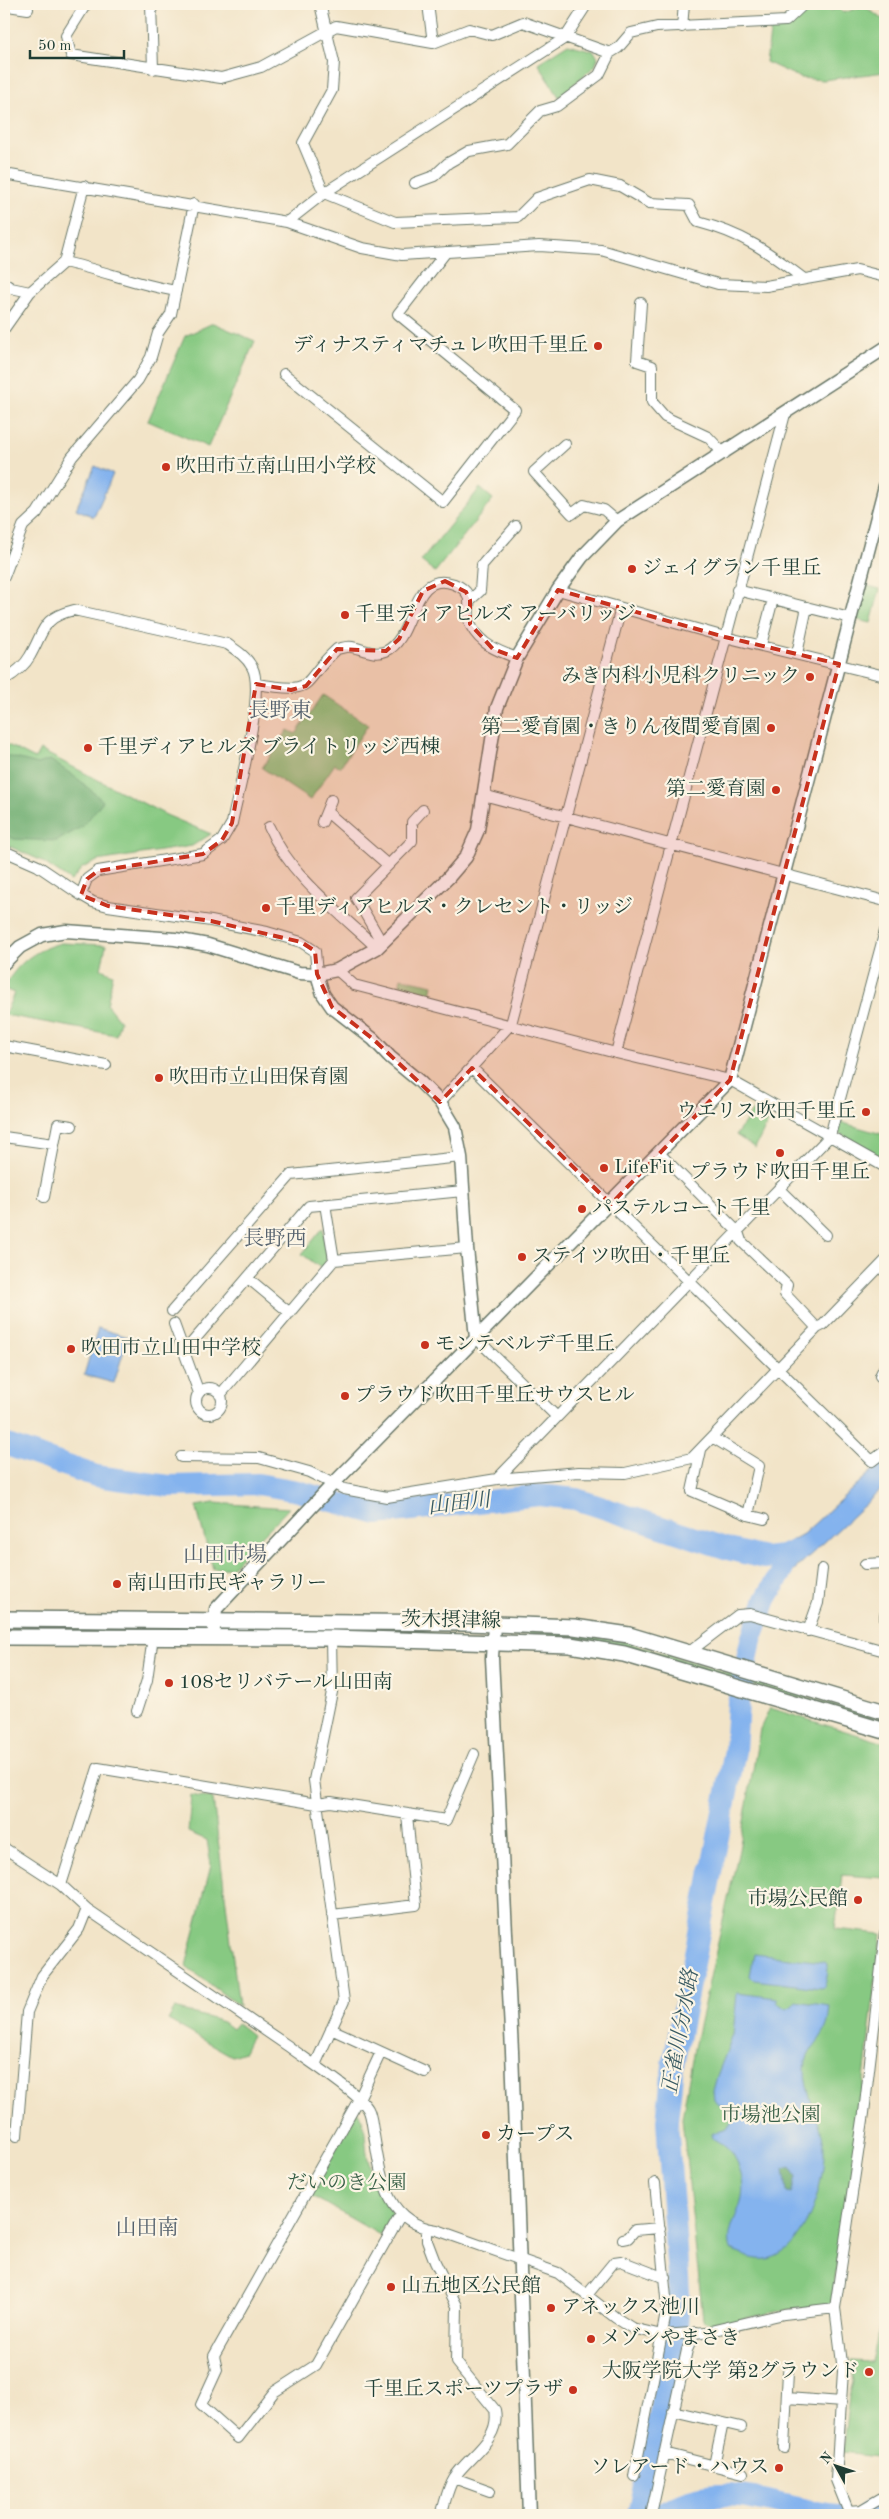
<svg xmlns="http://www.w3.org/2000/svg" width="889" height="2519" viewBox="0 0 889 2519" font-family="'Old Standard TT','Noto Serif JP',serif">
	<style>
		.green { fill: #87c982; stroke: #53835b }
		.forest { fill: #6dad70; stroke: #467552 }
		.water { fill: #84b3ee; stroke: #527891; fill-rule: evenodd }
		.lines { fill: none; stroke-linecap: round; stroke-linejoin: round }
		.river { stroke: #84b3ee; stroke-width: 22 }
		.minor-casing { stroke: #697768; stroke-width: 12 }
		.tertiary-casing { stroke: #697768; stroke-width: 15 }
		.primary-casing { stroke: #697768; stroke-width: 18 }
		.minor { stroke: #fff; stroke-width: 10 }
		.tertiary { stroke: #fff; stroke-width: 12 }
		.primary { stroke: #fff; stroke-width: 15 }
		.marked { fill: #c8321e; fill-opacity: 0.2; stroke: #c8321e; stroke-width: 4; stroke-dasharray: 10 6; stroke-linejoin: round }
		.poi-dot { fill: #c8321e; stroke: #fcf5e5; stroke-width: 2 }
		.labels { text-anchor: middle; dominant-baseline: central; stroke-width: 4.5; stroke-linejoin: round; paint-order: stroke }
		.poi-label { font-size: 20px; fill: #1f3d34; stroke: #fcf5e5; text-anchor: start }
		.street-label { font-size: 20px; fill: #1f3d34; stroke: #fcf5e5 }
		.park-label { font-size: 20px; fill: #396048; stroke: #fcf5e5 }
		.neighbourhood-label { font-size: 21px; fill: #55626e; stroke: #fcf5e5 }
		.water-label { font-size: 21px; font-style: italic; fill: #385a62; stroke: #fcf5e5 }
	</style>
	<rect width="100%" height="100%" fill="#fcf5e5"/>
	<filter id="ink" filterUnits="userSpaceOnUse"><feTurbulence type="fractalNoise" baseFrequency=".02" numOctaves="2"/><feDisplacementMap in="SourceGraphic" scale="10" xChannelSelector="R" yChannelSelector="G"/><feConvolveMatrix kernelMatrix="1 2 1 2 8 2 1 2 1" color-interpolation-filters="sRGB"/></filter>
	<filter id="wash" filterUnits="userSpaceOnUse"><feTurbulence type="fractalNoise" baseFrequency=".0096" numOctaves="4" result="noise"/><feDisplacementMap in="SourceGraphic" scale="20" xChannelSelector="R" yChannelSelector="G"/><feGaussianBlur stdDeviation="1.12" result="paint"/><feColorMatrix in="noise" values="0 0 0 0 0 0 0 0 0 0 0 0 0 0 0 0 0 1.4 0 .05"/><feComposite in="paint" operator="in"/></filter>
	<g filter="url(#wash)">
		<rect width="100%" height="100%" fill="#f2e4c8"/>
		<path class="green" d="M811,4H827L830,11L839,8L843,13L864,6L885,21V72L823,80L801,78L766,62L771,27Z
			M568,44L594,51L598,58L595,66L559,97L538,63Z
			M213,323L255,341L208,447L148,421L185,336Z
			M480,488L493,499L435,572L421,561Z
			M864,585L880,589L871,623L854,619Z
			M323,695L368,725L340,767L335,764L310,800L262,768L288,730L296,734Z
			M4,743L35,759L40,750L166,815L211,834L192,846L97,861L82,868L71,881L40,860L4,844Z
			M61,943L106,945L101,969L113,974L107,1005L120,1021L116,1035L5,1015L14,993L4,989V987C18,963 34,950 61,943Z
			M401,978L433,985L430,999L398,991Z
			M759,1102L774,1110L755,1148L736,1135Z
			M840,1122L885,1135V1159L837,1132Z
			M323,1228L327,1259L322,1269L302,1254Z
			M214,1503L289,1508L231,1568L213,1569L196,1506Z
			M4,1626L140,1627L127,1629H4Z
			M527,1630L590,1636L626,1642L885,1721V1724L629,1648L586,1639L526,1634Z
			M770,1708L885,1743V1878L842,1875L835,1929L881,1934L859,2121L831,2306L785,2310L712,2325L703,2319L682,2118L694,2048L739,1850L760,1729Z
			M191,1795L213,1799L239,2006L186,1966L211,1865L207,1840L188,1832Z
			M175,2008L223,2022L232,2029L237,2023L252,2035L244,2052L232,2056L168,2020Z
			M356,2110C368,2122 364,2143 368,2159C373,2179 381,2195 392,2213L380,2235L310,2195Z
			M885,2302V2458L843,2453L850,2397L854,2382L851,2361L872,2362Z"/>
		<path class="forest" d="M4,755L38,764L50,760L78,779L103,801L83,826L57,841L14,839L4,834Z
			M791,2166L796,2177L792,2193H787L783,2169Z"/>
		<path class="water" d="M95,466L113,474L94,517L76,509Z
			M98,1328L128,1337L114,1383L84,1375Z
			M885,1459V1486L792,1572L780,1570L781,1546L803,1534Z
			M754,1954L824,1962L828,1964C828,1971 827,1981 824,1987L820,1988L754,1980L750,1976Z
			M737,1993L777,1998L778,2003L786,2009L791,2007L796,2001L830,2006C829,2013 829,2022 826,2028C819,2043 806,2051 805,2068C804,2092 819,2116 823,2139C829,2172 807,2253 767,2259C754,2261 743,2255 731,2250C723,2220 753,2207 739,2168C733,2150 729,2148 712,2138L711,2134L727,2129L733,2120L730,2110L717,2104L714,2100L713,2091L717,2076L733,2035ZM791,2167L796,2177L791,2193L787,2192L784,2169Z"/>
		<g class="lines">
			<path class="river" d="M4,1444L96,1476L169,1486L258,1484L298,1491L377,1514L539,1495L576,1499L728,1549L764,1558L783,1556L796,1550
				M638,2515L677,2326L679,2291L667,2121L673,2065L735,1751L738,1703L751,1640L766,1599L782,1572L783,1556
				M659,2515C720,2474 772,2508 836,2515
				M866,2515L885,2505"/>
		</g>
	</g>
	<g filter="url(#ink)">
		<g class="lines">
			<defs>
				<path id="minor" d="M9,4L8,6L28,9
					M86,4L66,36L71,55L221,78L261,67L336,26L433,43L469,29L492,35L523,22L610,53
					M151,4L153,69
					M320,4L334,62L332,90L303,143L324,193L395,222L518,217L537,198L590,180L620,186L649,203L689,205L698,222C744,234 767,251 804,279
					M428,4L433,43
					M682,27L684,4
					M4,174L287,222L362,248L402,255L539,246L601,250L718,284L766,286L857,270L885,277
					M415,183L434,176L448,163L469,151L507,144L540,111L557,106L599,75L610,53L618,48L631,33L657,27L786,21L804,4
					M287,222L324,193L565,38L587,4
					M64,262C102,270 138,285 176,291
					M4,283L11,288L30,292
					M641,303L637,361L652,366V402L665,417L708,437L724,454
					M4,329L30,292L64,262L84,186
					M284,374L443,502L515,410L398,314L446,252
					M565,444L534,472L572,514L584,505L604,510L617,521
					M4,577L23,526L37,513L72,457L138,380L151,357L158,333L171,314L194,204
					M558,590L725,637L885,676
					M737,590L850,618
					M470,600L480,591L482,565L516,526
					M761,645L773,599
					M797,654L807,607
					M4,680C14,674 24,667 30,656C45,630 41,618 74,610L227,644C236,650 246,656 252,667C266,691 238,792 232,823L222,840L203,854L98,871L87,879L81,895L38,866L4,851
					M256,684C319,694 298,685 337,649C342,648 347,646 352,647C363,649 374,656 386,651C416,638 410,568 454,584C480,594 463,611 471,626C481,645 498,651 517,658
					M483,795L885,901
					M327,812L388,865
					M322,822L331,800
					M269,827C290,876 339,912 377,948
					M81,895L93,902L108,906L211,921L267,932L301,942L315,951L317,974
					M382,943L356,898L412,841V822L423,810
					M337,970L354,985L616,1053L730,1080L885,1167
					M4,1046L106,1065
					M616,1053L785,414
					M472,1068L872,1461L885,1451
					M440,1102L511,1024L621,608
					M4,1137L54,1144
					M660,1154L738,1232L741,1241L787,1285L785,1294L817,1328
					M779,1189L826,1235
					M44,1197L58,1124L72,1126
					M325,1204L334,1260
					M248,1278L290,1313
					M172,1311L291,1175L461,1157
					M174,1324L199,1393
					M476,1338L557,1417
					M184,1352L309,1206L463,1191
					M885,1366L880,1376L885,1381
					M196 1401a13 13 0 1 1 26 0a13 13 0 1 1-26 0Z
					M220,1395L334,1260L467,1248
					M712,1437L759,1466L748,1515
					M701,1450L692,1491L748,1515L764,1519
					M181,1457L259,1458L309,1472L344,1489L387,1497L497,1479L579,1472L625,1473L692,1458L817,1328L823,1325L885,1261
					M497,1479L830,1136L885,931
					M865,1564L885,1563
					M808,1631L818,1603L822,1569
					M885,1651V1615
					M688,1653L738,1615L750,1614L885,1651
					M137,1711L147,1680L153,1637
					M4,1848L61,1885L87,1909C154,1955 221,2001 288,2046C305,2059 359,2093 368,2109C372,2116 372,2128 374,2135C381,2177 385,2223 437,2230L558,2273L616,2318L632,2328L662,2335L706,2332L784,2314L835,2308
					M61,1885L98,1768L317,1804L331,1802L446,1820L474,1754
					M332,1915L416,1905L407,1815
					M331,2029L425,2072
					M381,2052L359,2099L214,2356L217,2370L201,2405L238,2438L274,2392L316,2365L401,2214
					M315,2065L344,2001L314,1780L332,1692L331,1638
					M17,2136L27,2012L42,1976L79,1929L87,1909
					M427,2228V2241L435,2262L457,2306L456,2362L495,2410C501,2440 468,2456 454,2478C447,2489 445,2504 441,2515
					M623,2239L628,2238L635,2230L660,2228
					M587,2295L614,2262L621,2261L665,2278
					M787,2398L842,2402
					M673,2411L741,2427
					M784,2448L788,2372
					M664,2453L743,2473
					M714,2465L723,2423
					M634,2476L667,2308L655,2183
					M454,2478L490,2491
					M848,2511L861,2510L885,2496
					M651,2515L687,2350L695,2332
					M850,2515L836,2480L843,2371L835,2308L864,2113L885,1933"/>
				<path id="tertiary" d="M4,963L20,947L42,935L66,931L175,939L208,945L299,973L317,974L337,970L377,948L448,878L466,857L478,830L497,708L517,658L558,590L582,557L617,521L885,348
					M317,974L323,994L332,1007L373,1039L390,1057L419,1081L440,1102L455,1127L461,1157L467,1248L476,1338
					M494,1624L492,1658L512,2051L529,2515
					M213,1637L216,1609L333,1484L730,1080L885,486"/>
				<path id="primary" d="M4,1619L467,1623L574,1627L629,1635L885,1712
					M4,1637L331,1638L570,1645L624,1654L885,1731"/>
			</defs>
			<use href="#minor" class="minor-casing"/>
			<use href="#tertiary" class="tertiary-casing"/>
			<use href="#primary" class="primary-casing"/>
			<use href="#minor" class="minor"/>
			<use href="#tertiary" class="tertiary"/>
			<use href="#primary" class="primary"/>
		</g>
	</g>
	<path class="marked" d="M445,581L466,592L470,600V624L493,649L517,658L558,590L725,637L839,664L730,1080L611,1204L472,1068L440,1102L373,1039L332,1007L317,974L315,951L301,942L211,921L108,906L81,895L87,879L98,871L203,854L222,840L232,823L256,684L291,690L306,686L337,649L386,651L399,639L423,591Z"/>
	<g class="poi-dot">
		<circle cx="598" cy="346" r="5"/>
		<circle cx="166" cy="467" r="5"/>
		<circle cx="632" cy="569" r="5"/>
		<circle cx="345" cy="615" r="5"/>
		<circle cx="810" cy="677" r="5"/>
		<circle cx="771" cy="728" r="5"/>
		<circle cx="88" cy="748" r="5"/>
		<circle cx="776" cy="790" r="5"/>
		<circle cx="266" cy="908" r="5"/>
		<circle cx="159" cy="1078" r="5"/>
		<circle cx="866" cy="1112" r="5"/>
		<circle cx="780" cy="1153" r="5"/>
		<circle cx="604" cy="1168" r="5"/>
		<circle cx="582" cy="1209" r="5"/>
		<circle cx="522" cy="1257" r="5"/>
		<circle cx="425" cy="1345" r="5"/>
		<circle cx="71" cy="1349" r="5"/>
		<circle cx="345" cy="1396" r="5"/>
		<circle cx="117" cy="1584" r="5"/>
		<circle cx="169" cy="1683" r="5"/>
		<circle cx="858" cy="1900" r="5"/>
		<circle cx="486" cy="2135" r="5"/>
		<circle cx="391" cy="2287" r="5"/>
		<circle cx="551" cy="2308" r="5"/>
		<circle cx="591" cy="2339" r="5"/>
		<circle cx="869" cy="2372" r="5"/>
		<circle cx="573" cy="2390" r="5"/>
		<circle cx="779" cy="2468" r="5"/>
	</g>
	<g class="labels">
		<g class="poi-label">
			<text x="588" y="346" text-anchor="end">ディナスティマチュレ吹田千里丘</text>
			<text x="176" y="467">吹田市立南山田小学校</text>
			<text x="642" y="569">ジェイグラン千里丘</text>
			<text x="355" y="615">千里ディアヒルズ アーバリッジ</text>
			<text x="800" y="677" text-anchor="end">みき内科小児科クリニック</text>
			<text x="761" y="728" text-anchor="end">第二愛育園・きりん夜間愛育園</text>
			<text x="98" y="748">千里ディアヒルズ ブライトリッジ西棟</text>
			<text x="766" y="790" text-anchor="end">第二愛育園</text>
			<text x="276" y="908">千里ディアヒルズ・クレセント・リッジ</text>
			<text x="169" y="1078">吹田市立山田保育園</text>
			<text x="856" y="1112" text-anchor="end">ウエリス吹田千里丘</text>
			<text x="614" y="1168">LifeFit</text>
			<text x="780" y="1173" text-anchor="middle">プラウド吹田千里丘</text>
			<text x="592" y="1209">パステルコート千里</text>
			<text x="532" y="1257">ステイツ吹田・千里丘</text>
			<text x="435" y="1345">モンテベルデ千里丘</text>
			<text x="81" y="1349">吹田市立山田中学校</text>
			<text x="355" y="1396">プラウド吹田千里丘サウスヒル</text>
			<text x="127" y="1584">南山田市民ギャラリー</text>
			<text x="179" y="1683">108セリバテール山田南</text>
			<text x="848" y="1900" text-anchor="end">市場公民館</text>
			<text x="496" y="2135">カープス</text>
			<text x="401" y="2287">山五地区公民館</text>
			<text x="561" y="2308">アネックス池川</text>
			<text x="601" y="2339">メゾンやまさき</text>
			<text x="859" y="2372" text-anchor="end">大阪学院大学 第2グラウンド</text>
			<text x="563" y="2390" text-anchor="end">千里丘スポーツプラザ</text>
			<text x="769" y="2468" text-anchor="end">ソレアード・ハウス</text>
		</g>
		<g class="street-label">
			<text transform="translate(451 1621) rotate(1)">茨木摂津線</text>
		</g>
		<g class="park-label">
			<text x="771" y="2116">市場池公園</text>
			<text x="347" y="2184">だいのき公園</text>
		</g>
		<g class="neighbourhood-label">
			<text x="280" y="711">長野東</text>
			<text x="275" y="1239">長野西</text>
			<text x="225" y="1555">山田市場</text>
			<text x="147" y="2228">山田南</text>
		</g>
		<g class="water-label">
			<text transform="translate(459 1504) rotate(-7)">山田川</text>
			<text transform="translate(681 2032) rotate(-80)">正雀川分水路</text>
		</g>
	</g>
	<rect width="889" height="2519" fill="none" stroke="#fcf5e5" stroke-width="20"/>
	<g transform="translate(836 2466) rotate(310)" stroke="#fcf5e5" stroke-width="4" paint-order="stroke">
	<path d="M0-4L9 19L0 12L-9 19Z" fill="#1f3d34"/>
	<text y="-8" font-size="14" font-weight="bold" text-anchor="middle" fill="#1f3d34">N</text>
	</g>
	<path d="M30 50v8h94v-8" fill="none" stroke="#1f3d34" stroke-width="2.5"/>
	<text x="38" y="50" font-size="15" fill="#1f3d34" stroke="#fcf5e5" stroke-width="4" paint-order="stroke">50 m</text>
</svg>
